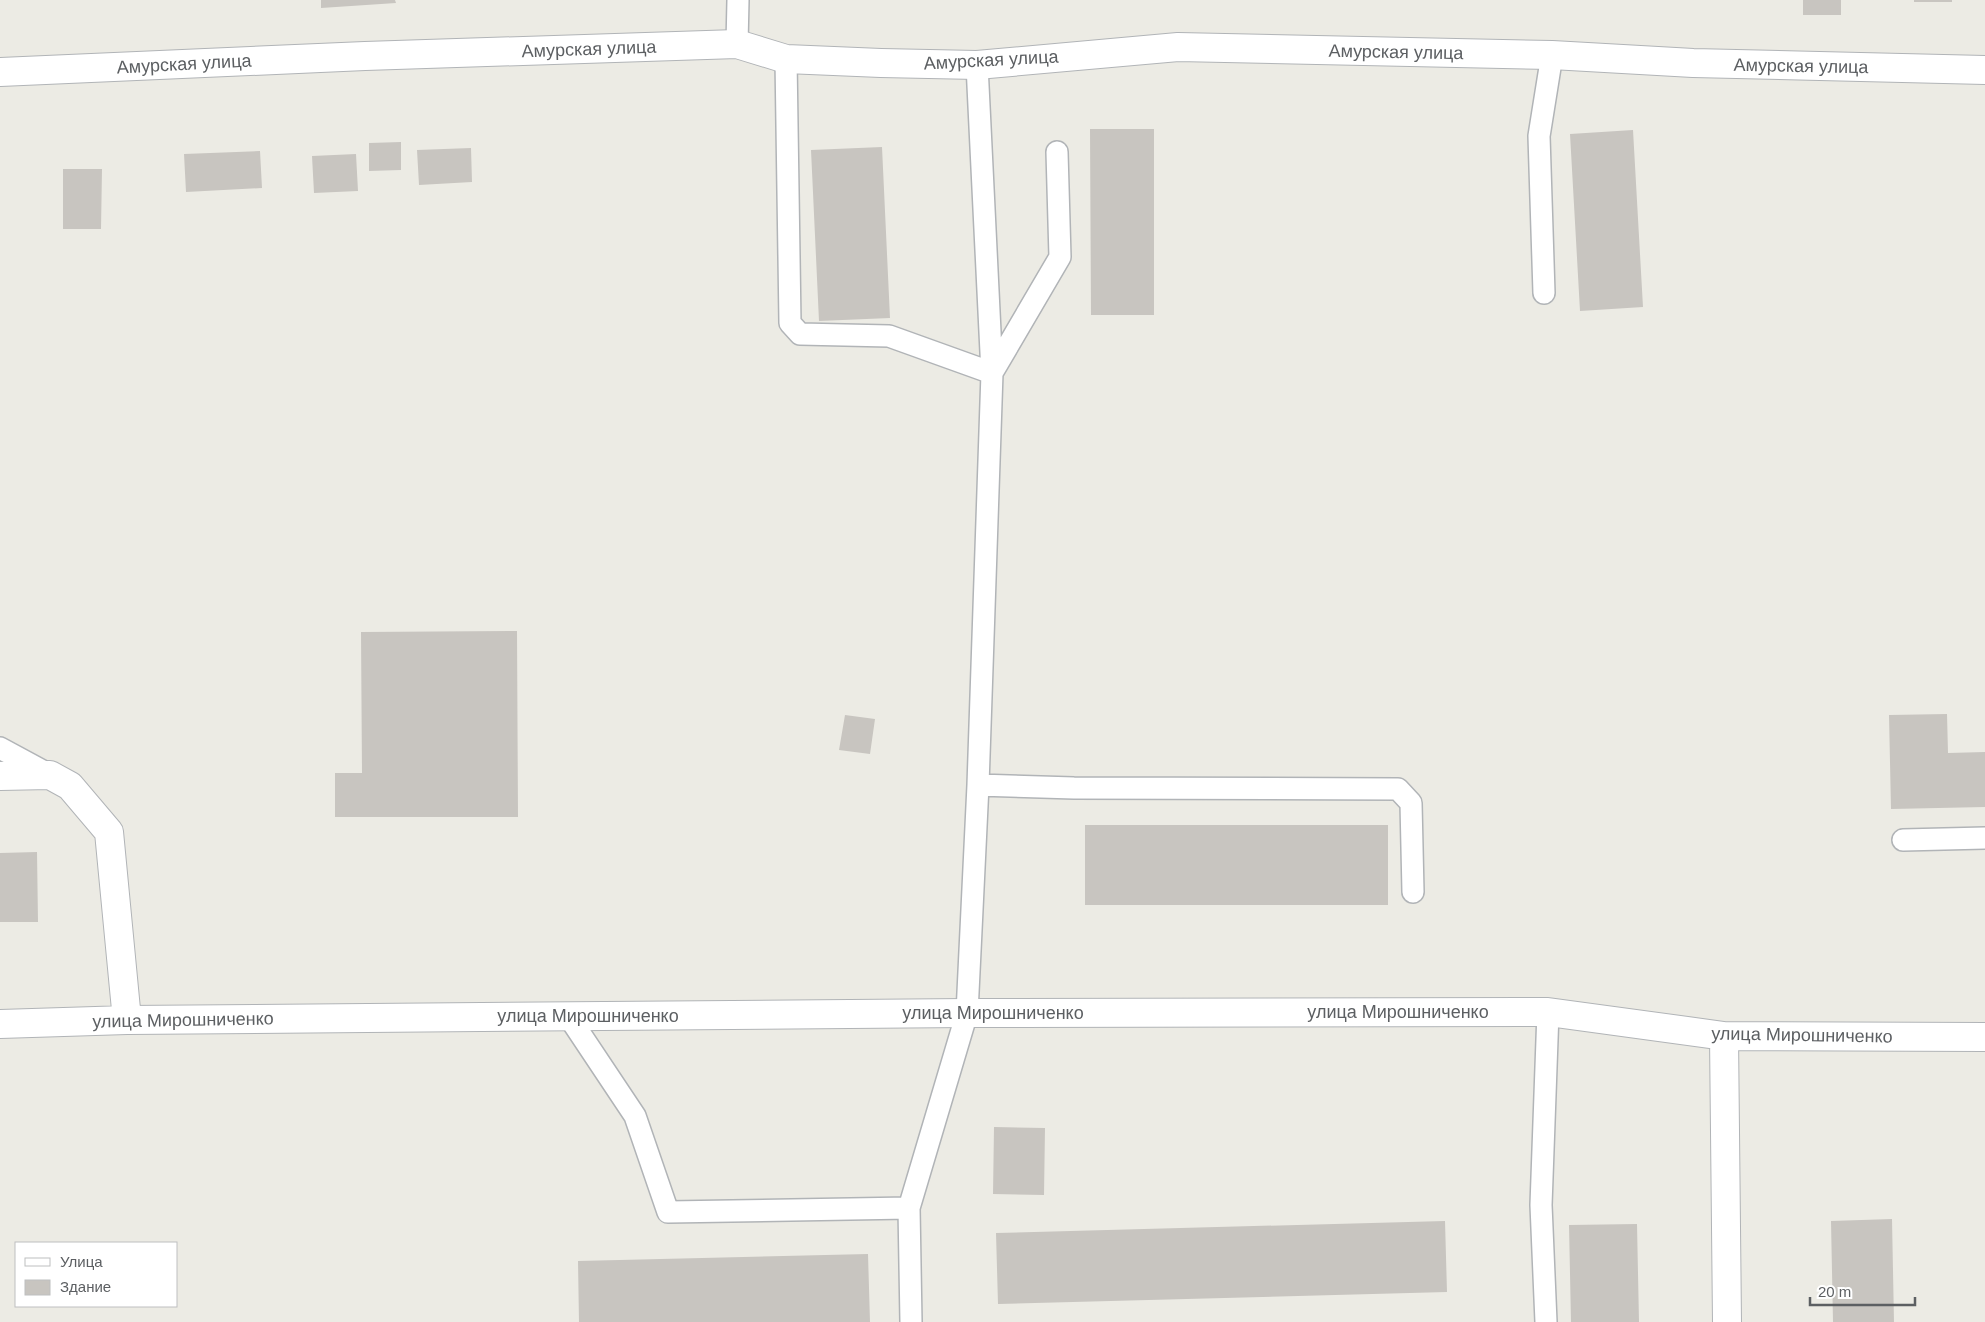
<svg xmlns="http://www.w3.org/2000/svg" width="1985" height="1322" viewBox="0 0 1985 1322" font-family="Helvetica,sans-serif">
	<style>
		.building { fill: #c8c5c0 }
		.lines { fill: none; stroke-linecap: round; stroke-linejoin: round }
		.lane-casing { stroke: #b1b4b7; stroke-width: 24 }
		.street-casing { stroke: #b1b4b7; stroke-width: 30 }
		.lane { stroke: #fff; stroke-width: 21 }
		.street { stroke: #fff; stroke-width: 28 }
		.labels { text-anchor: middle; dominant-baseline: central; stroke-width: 5; stroke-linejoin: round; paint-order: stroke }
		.street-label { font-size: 18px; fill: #5c5f62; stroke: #fff }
	</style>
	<rect width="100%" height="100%" fill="#ecebe4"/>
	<path class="building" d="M321,0H395L396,3L321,8Z
		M1803,0H1841V15H1803Z
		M1914,0H1952V2H1914Z
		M1090,129H1154V315H1091Z
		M1633,130L1643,307L1580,311L1570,134Z
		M401,142V170L369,171V143Z
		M882,147L890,318L819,321L811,150Z
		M471,148L472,182L419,185L417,150Z
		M260,151L262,188L186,192L184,154Z
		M356,154L358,191L314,193L312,156Z
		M63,169H102L101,229H63Z
		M517,631L518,817H335V773H362L361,632Z
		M1947,714L1948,753L1985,752V807L1891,809L1889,715Z
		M845,715L875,719L870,754L839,750Z
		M1085,825H1388V905H1085Z
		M37,852L38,922H0V853Z
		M994,1127L1045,1128L1044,1195L993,1194Z
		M1892,1219L1894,1322H1833L1831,1221Z
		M1445,1221L1447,1292L998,1304L996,1233Z
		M1637,1224L1639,1322H1571L1569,1225Z
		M868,1254L870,1322H579L578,1261Z"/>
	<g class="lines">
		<defs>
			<path id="lane" d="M737,44L738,0
				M786,59L790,323L800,334L889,336L992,373L1060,257L1057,152
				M1544,293L1539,136L1552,55
				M0,748L50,775
				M978,785L1074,788L1398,789L1411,803L1413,892
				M1903,840L1985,838
				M569,1017L635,1116L668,1212L909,1208
				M911,1322L909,1208L967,1013L978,785L992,373L977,65
				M1546,1322L1541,1205L1548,1012"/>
			<path id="street" d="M0,72L365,56L737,44L786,59L881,63L977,65L1178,47L1552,55L1693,63L1985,70
				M0,776L50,775L70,786L109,832L127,1020
				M0,1024L127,1020L967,1013L1548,1012L1724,1036L1985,1037
				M1724,1036L1727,1322"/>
		</defs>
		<use href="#lane" class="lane-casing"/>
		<use href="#street" class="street-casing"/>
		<use href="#lane" class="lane"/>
		<use href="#street" class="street"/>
	</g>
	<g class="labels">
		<g class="street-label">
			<text transform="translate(589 49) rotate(-2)">Амурская улица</text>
			<text transform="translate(1396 52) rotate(1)">Амурская улица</text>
			<text transform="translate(991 60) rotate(-3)">Амурская улица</text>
			<text transform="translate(184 64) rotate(-3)">Амурская улица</text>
			<text transform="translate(1801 66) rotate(1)">Амурская улица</text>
			<text x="1398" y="1012">улица Мирошниченко</text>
			<text x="993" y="1013">улица Мирошниченко</text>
			<text x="588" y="1016">улица Мирошниченко</text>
			<text transform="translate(183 1020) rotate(-1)">улица Мирошниченко</text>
			<text transform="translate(1802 1035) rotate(1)">улица Мирошниченко</text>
		</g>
	</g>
	<rect x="15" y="1242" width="162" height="65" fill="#ffffff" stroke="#bebfc0"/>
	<rect x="25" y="1258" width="25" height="8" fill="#ffffff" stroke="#bebfc0"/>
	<text x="60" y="1267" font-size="15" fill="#5c5f62">Улица</text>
	<rect x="25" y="1280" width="25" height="15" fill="#c8c5c0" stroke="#bebfc0"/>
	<text x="60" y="1292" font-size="15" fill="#5c5f62">Здание</text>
	<path d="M1810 1297v8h105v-8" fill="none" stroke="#5c5f62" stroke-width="2.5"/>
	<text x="1818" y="1297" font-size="15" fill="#5c5f62" stroke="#ffffff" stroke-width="4" paint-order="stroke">20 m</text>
</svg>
